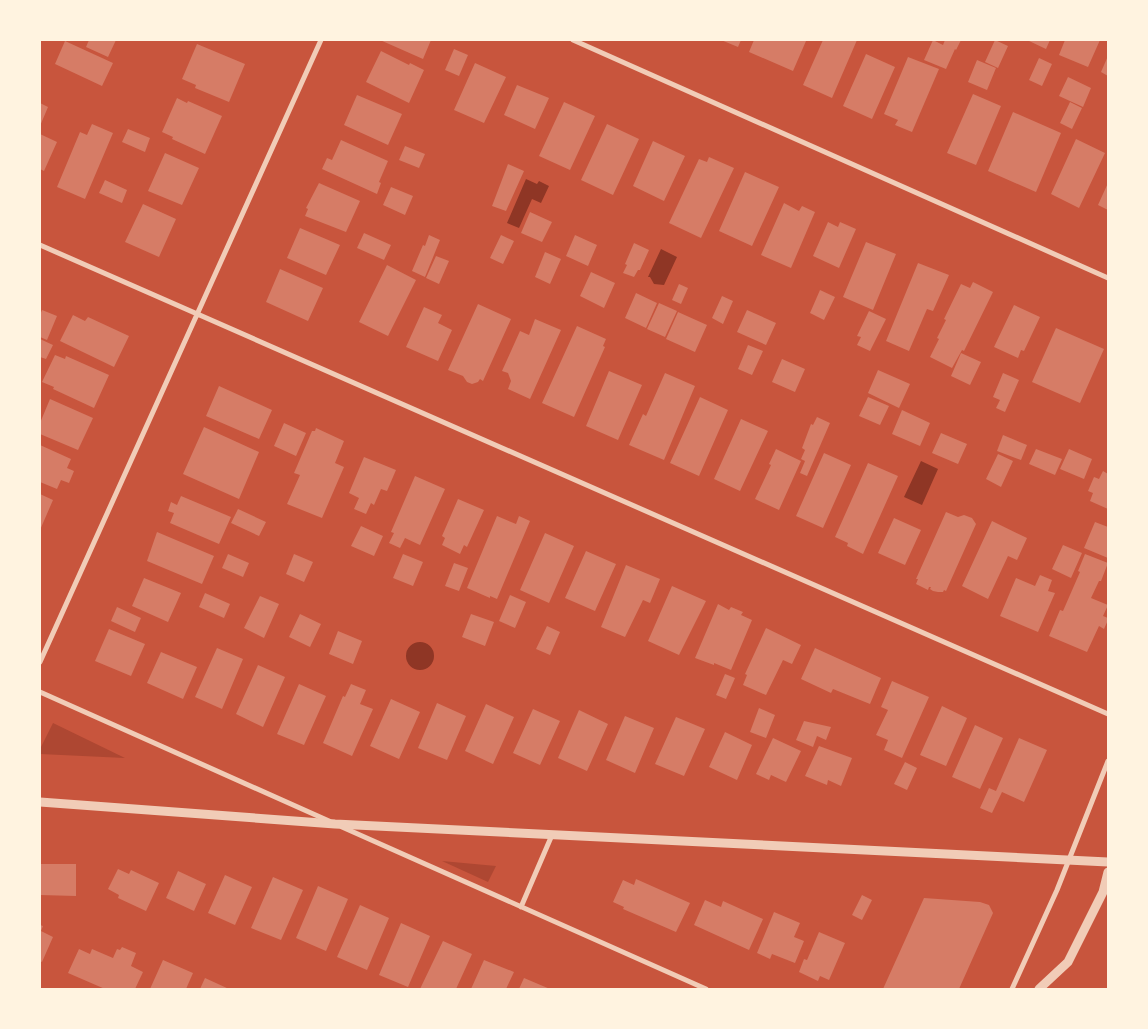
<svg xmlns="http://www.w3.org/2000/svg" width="1148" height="1029" viewBox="0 0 1148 1029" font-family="Karla,sans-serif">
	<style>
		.green { fill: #ae4732 }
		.water { fill: #8f3625 }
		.building { fill: #d67c66 }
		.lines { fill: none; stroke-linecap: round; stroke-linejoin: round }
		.minor { stroke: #f1ccb7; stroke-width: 5 }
		.tertiary { stroke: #f1ccb7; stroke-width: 9 }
	</style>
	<rect width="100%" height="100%" fill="#c8553d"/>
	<path class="green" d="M53,723L125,758L40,754V749Z
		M442,861L496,866L488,882Z"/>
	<path class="water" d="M526,179L537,184L539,181L549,186L541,203L532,199L519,228L507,223Z
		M661,249L677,257L664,285L654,284L650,277H648Z
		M921,461L938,469L922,505L904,497Z
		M406 656a14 14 0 1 1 28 0a14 14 0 1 1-28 0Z"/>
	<path class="building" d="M89,40H116L108,57L86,47Z
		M380,40H431L423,59Z
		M721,40H741L738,47Z
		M754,40H803L806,41L793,71L749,52Z
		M823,40H857L832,98L803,85Z
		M933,40L943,45L945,40H961L956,50L955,49L946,69L924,60Z
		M995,40L1008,46L998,68L985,62Z
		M1027,40H1050L1046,49Z
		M1065,40H1100L1088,67L1059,55Z
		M65,41L113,63L102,86L55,64Z
		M197,44L245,64L229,102L195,88L196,85L182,79Z
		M454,49L468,55L459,76L445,70Z
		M381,51L409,65L410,63L424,70L409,103L366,82Z
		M866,54L895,67L872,119L843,106Z
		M1108,56V76L1101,72Z
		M908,57L939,69L912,132L895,125L898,120L884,114Z
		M1039,58L1052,64L1042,86L1029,80Z
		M977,60L996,68L987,90L968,82Z
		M475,63L506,77L484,123L454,110Z
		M1068,77L1091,88L1083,107L1059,96Z
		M517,85L549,98L535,129L504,115Z
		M973,94L1001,106L976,165L947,153Z
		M357,95L402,114L388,145L344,125Z
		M177,98L187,103L188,101L222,116L205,154L172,139L173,137L162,132Z
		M564,102L595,116L570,170L539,156Z
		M1070,102L1082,108L1072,129L1060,123Z
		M40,103L48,107L40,126Z
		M1013,112L1061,133L1036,192L988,171Z
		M92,124L113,133L85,199L57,187L80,132L87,135Z
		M607,124L639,139L613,195L581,180Z
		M128,129L150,138L145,152L122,142Z
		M40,134L57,142L44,171L40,169Z
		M1076,139L1105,153L1079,208L1051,194Z
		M341,140L388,161L379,182L381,183L377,194L322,169L327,158L332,160Z
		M653,141L685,156L664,201L633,186Z
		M405,146L425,154L419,168L399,160Z
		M165,153L199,168L182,205L148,191Z
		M709,157L734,168L701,238L669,223L699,159L707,162Z
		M508,164L524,171L506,211L492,206Z
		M745,172L779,187L752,246L719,231Z
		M105,180L127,190L122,203L99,193Z
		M319,183L360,201L346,232L305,216L308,209L306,208Z
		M1108,183V210L1098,205Z
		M391,187L413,196L405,215L383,205Z
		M784,203L799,211L802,206L815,212L791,268L761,255Z
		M143,204L176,219L159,257L125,242Z
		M530,212L552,222L542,242L521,233Z
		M828,222L838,227L840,222L856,229L839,268L813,256Z
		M300,228L340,245L326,275L287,258Z
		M364,233L391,245L384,260L357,248Z
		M429,235L440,240L425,277L412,271L423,245L425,246Z
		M501,235L514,241L503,264L490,258Z
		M575,235L597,245L588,266L566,256Z
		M866,242L896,254L873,310L843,297Z
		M634,243L649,250L640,270H638L634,277L623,273L627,265L625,264Z
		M545,252L561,259L550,284L535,277Z
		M436,256L449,261L439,284L426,278Z
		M918,263L949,275L933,311L927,309L909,351L886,341Z
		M387,265L416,280L388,336L359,322Z
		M280,269L323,288L308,321L266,302Z
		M591,272L615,283L604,308L580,296Z
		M973,282L993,292L964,351L962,350L952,368L930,357L939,339L937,338L946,320L944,319L961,284L970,288Z
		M679,284L688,288L681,304L672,300Z
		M820,290L835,297L824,320L810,313Z
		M636,293L657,303L646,328L625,318Z
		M722,296L733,301L723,324L712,318Z
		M659,303L677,311L665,337L647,329Z
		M478,304L511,319L483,381L480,379L478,382L472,384L467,382L463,376L448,370Z
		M1014,305L1040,317L1024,351L1021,350L1018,358L994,347Z
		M424,307L442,315L438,323L452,330L438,361L406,347Z
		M42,310L57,316L47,340L40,337V315Z
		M747,310L776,323L766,345L737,332Z
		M869,311L886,319L870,351L857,345L861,337L857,336Z
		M678,312L707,325L695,352L666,339Z
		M73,315L85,321L88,317L129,336L114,367L60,341Z
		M535,319L561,330L530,399L508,389L511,381L508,373L502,371L520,331L529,335Z
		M577,326L606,339L603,346L605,347L574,417L542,403Z
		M1056,328L1104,349L1080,403L1032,382Z
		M40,339L53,345L46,359L40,357Z
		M748,345L763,351L752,375L738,369Z
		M961,353L981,362L970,385L951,376Z
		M55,355L65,359L66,356L109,375L94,408L53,389L54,387L42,382Z
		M782,359L805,369L795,392L772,382Z
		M878,370L910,384L899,408L868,393Z
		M609,371L642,385L618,440L586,426Z
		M665,373L695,386L664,460L629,445L643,414L646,416Z
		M1003,373L1019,380L1005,412L996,408L1000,400L993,397Z
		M219,386L272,410L259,439L206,416Z
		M700,397L728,410L699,476L670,463Z
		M868,397L889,406L880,425L859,416Z
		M50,399L93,418L78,450L40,434V423Z
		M902,410L930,423L920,446L892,434Z
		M817,417L830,423L807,476L800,473L805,461L801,459L805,450L802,448L811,424L813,425Z
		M741,419L768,431L740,491L714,479Z
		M284,423L306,433L296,456L274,446Z
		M204,427L259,452L239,499L183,474Z
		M316,428L344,441L335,463L344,467L322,518L287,504L300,475L294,473L312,431H315Z
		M941,433L967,444L958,464L932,453Z
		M1003,435L1027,445L1021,460L997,451Z
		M40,445L71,459L67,468L74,471L69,483L61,480L57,489L40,482Z
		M776,449L801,461L779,510L755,499L771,465L769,464Z
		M1036,449L1062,459L1055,475L1029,464Z
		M1069,449L1092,459L1084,479L1060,469Z
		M824,453L851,465L823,528L796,516Z
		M998,454L1013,461L1001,487L986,479Z
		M364,457L396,470L387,491L381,489L374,505L371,503L366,514L354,509L359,498L349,493Z
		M868,463L898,476L863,554L847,546L848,543L835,537Z
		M1103,471L1108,474V509L1090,501L1093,493L1088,491L1094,477L1099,479Z
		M415,476L445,489L420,545L405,538L400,548L389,543L394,533L391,532Z
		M40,494L53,500L40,530Z
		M181,496L231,517L219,544L170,523L174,513L168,511L171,502L177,505Z
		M458,499L484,510L467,547L464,545L460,554L442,545L445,538L442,536Z
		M238,509L266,522L259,536L231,523Z
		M946,512L958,517L964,515L972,518L976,524L946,591L944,590L943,592H938L933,591L930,589L931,587H929L928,590L916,584L918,579H916Z
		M497,516L516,524L519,516L530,521L497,599L490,596V598L467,588Z
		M894,518L921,530L905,565L878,553Z
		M992,521L1027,538L1017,560L1008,556L988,599L962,586Z
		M1095,522L1108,527V558L1084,548Z
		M361,526L383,536L374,556L351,546Z
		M157,532L214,556L202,584L147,561Z
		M545,533L574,546L549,603L520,590Z
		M1063,545L1082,553L1071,578L1052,569Z
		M586,551L616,564L595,611L565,598Z
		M228,554L249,563L243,577L222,568Z
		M294,554L313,562L304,582L286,574Z
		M403,554L423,562L413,586L393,578Z
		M1085,554L1108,563L1101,581H1099L1091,598L1108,605L1103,616L1108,618V620L1104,629L1099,626L1087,652L1049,636L1060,610L1063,611L1080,572L1078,571Z
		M454,563L468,568L459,591L445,586Z
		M626,565L660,579L650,603L643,600L625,637L601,627Z
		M1040,575L1052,580L1048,591L1055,593L1038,632L1000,616L1016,578L1035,586Z
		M144,578L181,593L168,622L132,606Z
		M672,586L706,601L679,655L648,641Z
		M205,593L230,604L224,618L199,607Z
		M510,595L526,602L515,628L499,621Z
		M260,596L279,604L264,638L244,628Z
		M718,604L729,610L731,607L743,612L741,615L752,620L731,670L714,663V665L695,658Z
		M117,607L141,618L135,632L111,621Z
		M300,614L321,624L310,647L289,637Z
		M471,614L494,622L485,646L462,637Z
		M547,626L560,632L550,655L536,649Z
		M766,628L801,645L792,664L783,660L766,695L743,685L747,675L745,674Z
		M109,629L145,644L131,676L95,661Z
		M338,631L362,641L353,664L329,654Z
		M217,648L243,659L222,709L195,697Z
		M815,648L881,678L870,704L833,689L831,693L801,679Z
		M161,652L197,667L183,699L147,683Z
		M258,665L285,677L263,727L236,714Z
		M725,674L735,678L726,699L716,695Z
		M892,681L929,697L902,758L884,750L888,740L876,735L888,710L881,707Z
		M299,684L326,696L304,745L277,734Z
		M351,684L366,690L360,704L373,709L352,756L323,743L343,696L345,697Z
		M391,699L420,712L399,759L370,746Z
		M437,703L466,716L447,760L418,748Z
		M486,704L514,717L493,764L465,751Z
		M942,706L967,718L946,766L920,755Z
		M759,708L775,715L766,738L750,732Z
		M533,709L560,721L540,765L513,753Z
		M579,710L608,724L587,771L558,758Z
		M625,716L654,728L635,773L606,760Z
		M676,717L705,729L684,776L655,764Z
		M804,721L831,727L826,740L817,736L813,747L796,740Z
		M975,725L1003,738L980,789L952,777Z
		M725,732L752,745L737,780L709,767Z
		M773,738L801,751L786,782L771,775L769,780L756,774Z
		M1019,738L1047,750L1024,802L1002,792L992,813L980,808L989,788L996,791Z
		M819,746L852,758L841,786L828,780L827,785L805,776Z
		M905,762L917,768L907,790L894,784Z
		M40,864H76V896L40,895Z
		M118,869L129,874L131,870L159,883L146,911L118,898L119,895L108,889Z
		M178,871L206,884L194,911L166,898Z
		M225,875L252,887L235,925L208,913Z
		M273,877L303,890L281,940L251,928Z
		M636,879L690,903L676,932L623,909L624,907L613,902L623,880L634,885Z
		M318,886L348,899L326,951L296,938Z
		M862,895L872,900L862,920L852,915Z
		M924,898L980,902L989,905L993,913L959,989H883Z
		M705,900L721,907L723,901L763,919L749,950L694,925Z
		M360,905L389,918L367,970L337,957Z
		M774,912L800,923L794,937L804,941L795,963L772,954L770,959L757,953Z
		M401,923L430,936L408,987L379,975Z
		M40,925L43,926L41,931L53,937L42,962L40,961Z
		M819,932L845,943L829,980L820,976L818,981L799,972L804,959L807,960Z
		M443,941L472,954L456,989H420Z
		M122,947L136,953L131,966L143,972L135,989H105L68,973L79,949L90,954L92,949L113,958L117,949L120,950Z
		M163,960L193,973L186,989H150Z
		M484,960L514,972L506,989H471Z
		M205,978L229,989H200Z
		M524,978L550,989H519Z"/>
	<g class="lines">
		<path class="minor" d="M573,40L1108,278
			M40,245L1108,714
			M40,662L321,40
			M40,692L329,821
			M342,827L706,989
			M521,907L552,835
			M1012,989L1057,890L1108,761"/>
		<path class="tertiary" d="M40,802L335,824L1108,862
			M1039,989L1068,962L1103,892L1108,872"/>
	</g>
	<rect width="1148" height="1029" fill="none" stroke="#fff3e0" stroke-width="82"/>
</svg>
